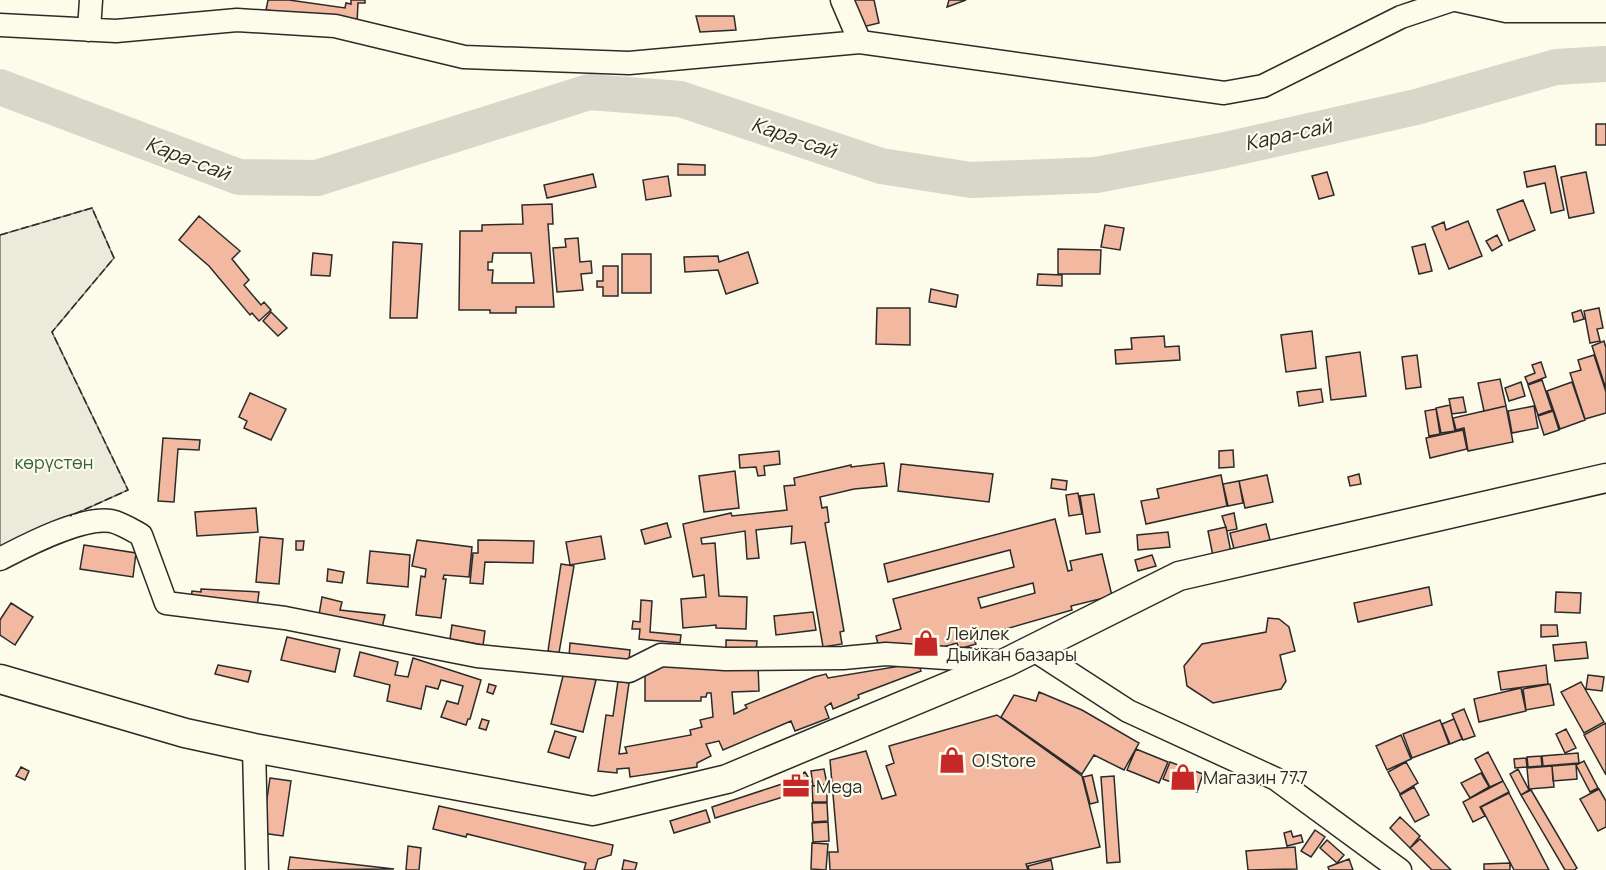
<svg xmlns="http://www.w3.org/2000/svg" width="1606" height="870" viewBox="0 0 1606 870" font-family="Manrope,sans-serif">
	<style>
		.green { fill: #ecebdb; stroke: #74746e; stroke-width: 1.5 }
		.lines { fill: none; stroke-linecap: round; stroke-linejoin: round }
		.river { stroke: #d8d7c9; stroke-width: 36 }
		.building { fill: #f2b8a0; stroke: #2b2b2b; stroke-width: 1.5; fill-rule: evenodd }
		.minor-casing { stroke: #2b2b2b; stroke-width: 25 }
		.major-casing { stroke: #2b2b2b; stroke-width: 31 }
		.minor { stroke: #fdfbea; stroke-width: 22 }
		.major { stroke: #fdfbea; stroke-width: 28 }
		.fence { stroke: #2b2b2b; stroke-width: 1.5; stroke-dasharray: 8 3; stroke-linecap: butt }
		.labels { text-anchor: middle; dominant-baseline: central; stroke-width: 4.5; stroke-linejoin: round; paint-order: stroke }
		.park-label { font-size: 18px; fill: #34623c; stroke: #fdfbea }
		.poi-label { font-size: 18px; fill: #2b2b2b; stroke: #fdfbea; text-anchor: start }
		.water-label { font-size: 20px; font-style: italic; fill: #2b2b2b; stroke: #fdfbea }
	</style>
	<rect width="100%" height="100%" fill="#fdfbea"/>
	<path class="green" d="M92,208L114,258L52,332L128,490L0,548V235Z"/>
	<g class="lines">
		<path class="river" d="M0,87L239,177L317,178L589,92L680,99L881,166L971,180L1096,175L1221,151L1416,107L1556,67L1606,64"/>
	</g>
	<path class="building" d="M268,0H289L345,8L346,3L351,4V0H365V3H358L357,23L266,10Z
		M853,0H874L879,23L858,28Z
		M949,0H966L947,7Z
		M696,16H734L736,30L700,32Z
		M1596,124H1606V145H1596Z
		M678,164L705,165V175H678Z
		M1555,166L1564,210L1551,213L1545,183L1527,187L1524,172Z
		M1327,172L1334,195L1319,199L1312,176Z
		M1586,172L1594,213L1569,218L1561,177Z
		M593,174L596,187L547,198L544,185Z
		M668,176L671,196L646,200L643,180Z
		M1523,200L1535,230L1509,241L1497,210Z
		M552,204L553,224H548L554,307H516V313H490V310H459L460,231H482V225L523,224L522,205ZM493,253H531L534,283H492L493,270H488V262H492Z
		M199,216L240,251L232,259L249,280L244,285L261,305L264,302L271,310L259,321L252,313L250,315L209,266L179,240Z
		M1468,221L1482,256L1449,269L1432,227L1444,222L1446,230Z
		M1105,225L1124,228L1120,250L1101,247Z
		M1497,235L1502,245L1492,251L1486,241Z
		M578,238L580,262L591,261L592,273L581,274L583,290L557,292L553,248L566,247L565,239Z
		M393,242L422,244L417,318H390Z
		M1425,244L1432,271L1419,274L1412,247Z
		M1058,249L1101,250L1100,274H1058Z
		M748,252L758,283L726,294L718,270L685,272L684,257L718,256L719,262Z
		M313,253L332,255L330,276L311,275Z
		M622,254H651V293H622Z
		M603,266H618V296H603V287H597V281H603Z
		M1038,274L1062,275V286L1037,285Z
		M931,289L958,295L956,307L929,302Z
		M877,308H910V345L876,344Z
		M1599,308L1603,328L1597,329L1600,341L1590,343L1584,311Z
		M1581,310L1584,319L1574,322L1572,313Z
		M271,312L287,328L278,336L263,321Z
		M1312,331L1316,368L1286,372L1281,335Z
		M1164,336L1165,347L1179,346L1180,360L1116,364L1115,350L1132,349L1131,338Z
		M1604,341L1606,348V389L1592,346Z
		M1360,352L1366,396L1331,400L1326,357Z
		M1417,355L1421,387L1406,389L1402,357Z
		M1594,355L1606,392V413L1585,419L1570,373L1581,370L1578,360Z
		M1541,362L1546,377L1528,384L1525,377L1535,373L1532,365Z
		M1500,379L1506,406L1484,411L1478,383Z
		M1542,380L1552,410L1538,415L1528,385Z
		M1521,382L1525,396L1509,401L1505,388Z
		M1572,382L1585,420L1560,429L1547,391Z
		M1321,389L1323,402L1299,406L1297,392Z
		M250,393L286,409L271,440L244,428L247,421L239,417Z
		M1463,397L1466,412L1452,414L1449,399Z
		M1450,405L1455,431L1441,433L1436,408Z
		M1506,406L1513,442L1468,451L1464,428L1456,430L1453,418Z
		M1534,406L1538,428L1512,433L1508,411Z
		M1436,409L1440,434L1429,436L1425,411Z
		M1553,411L1559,430L1544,435L1538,416Z
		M1463,430L1467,449L1430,458L1426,438Z
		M163,438L200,440L199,450L178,449L174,502L158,501Z
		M1233,450L1234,467L1219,468V451Z
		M779,451L780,464L764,466L765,475L758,476L756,467L740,468L739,455Z
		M884,463L887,486L854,489L820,497L822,508L827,507L829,522L825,523L844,631L840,632L842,644L823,647L805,542L791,544L792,526L756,530L759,558L747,559L745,531L701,538L702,544L715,543L719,596L747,597L746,629L716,628V625L683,628L681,599L706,597L704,575L693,577L683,524L731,513L732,516L787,510L784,486L795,485L794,478L851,465V467Z
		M901,464L993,474L989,502L898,491Z
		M735,471L739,508L704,512L699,476Z
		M1359,474L1361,484L1350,486L1348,477Z
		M1221,475L1227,506L1146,524L1141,501L1159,498L1157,489Z
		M1267,475L1273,502L1245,508L1239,481Z
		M1052,479L1067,481L1066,490L1051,488Z
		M1239,481L1243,503L1228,506L1223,484Z
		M1078,493L1082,514L1069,516L1066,495Z
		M1094,494L1100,532L1086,534L1080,496Z
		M256,508L258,532L197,536L195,512Z
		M1234,513L1237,529L1227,531L1222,516Z
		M1055,519L1068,571L1072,570L1070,561L1102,554L1112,596L1071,606L1072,610L974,638L976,644L959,649L957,643L933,650L931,641L895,652L879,648L876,636L901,629L893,599L1014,567L1010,550L888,582L884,564ZM1033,583L1035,593L981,608L978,598Z
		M667,523L671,537L645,544L641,530Z
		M1266,524L1270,540L1234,549L1230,533Z
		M1226,527L1231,552L1213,556L1208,531Z
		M1168,532L1170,547L1138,550L1137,535Z
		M601,536L605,559L570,565L566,542Z
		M260,537L283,539L279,584L256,582Z
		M417,540L472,547L469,577L444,575L443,579H446L441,618L416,615L421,576L425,577L426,569L412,566Z
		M478,540L534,541L533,563L485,562L483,584L470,583L473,553H478Z
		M296,541H304L303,550H296Z
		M84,545L136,553L133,577L80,569Z
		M370,551L410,555L408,587L367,583Z
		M1152,555L1156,566L1138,571L1135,560Z
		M561,564L574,566L559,653L548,651Z
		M328,569L344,572L342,583L327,581Z
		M1429,587L1432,605L1358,622L1354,603Z
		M201,589L259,592L257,607L191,600L192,591L201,592Z
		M1556,592L1581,593L1580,613L1555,612Z
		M322,597L342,602L340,610L385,615L382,628L319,615Z
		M641,600L652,601L650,632L681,635L680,643L639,639L640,629H632L633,621L640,622Z
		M11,603L33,617L15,645L0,635V620Z
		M813,612L816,630L776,635L774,616Z
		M1268,618L1279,619L1289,627L1295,651L1280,655L1286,681L1281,689L1213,703L1187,686L1184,666L1202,644L1266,632Z
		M452,625L485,631L483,645L450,639Z
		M1541,625H1557L1558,636L1541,637Z
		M287,637L340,649L335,672L281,660Z
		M726,640L757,641L756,652L726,651Z
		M1586,642L1588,658L1555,661L1553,645Z
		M570,643L630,650L629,660L569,657Z
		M360,652L398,662L395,675L408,677L413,658L481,680L470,719H468L466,725L441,717L447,701L458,704L463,686L441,680L438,689L426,686L421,709L387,701L390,685L354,676Z
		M918,663L921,671L858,695L859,698L833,709L831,703L825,707L829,718L795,731L791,721L723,750L719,741L706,744L711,756L697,763V767L630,777L629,768L617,769V773L598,771L606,715L613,716L618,681L629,683L619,754L627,753L625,747L691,735L690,730L702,727L700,720L713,717L711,693H707L706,697H701V701H645V667L758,665L759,691L732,692L734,714L747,708L745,705L814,677L826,674L828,678Z
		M218,665L251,671L248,682L215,674Z
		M1546,665L1548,684L1501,690L1498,672Z
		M564,672L596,680L583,732L551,724Z
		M1588,675L1604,677L1602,691L1586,689Z
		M1581,682L1604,722L1584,733L1561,692Z
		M489,684L496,686L493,694L487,692Z
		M1550,684L1554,705L1526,710L1523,689Z
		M1521,688L1526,711L1479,722L1474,699Z
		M1039,692L1082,710L1139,743L1124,770L1094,755L1082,774L1001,717L1014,695L1036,701Z
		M1464,709L1475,736L1463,740L1452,714Z
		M997,715L1082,776L1100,847L1026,864L1028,870H830L829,852H838L830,760L866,751L882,799L896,795L886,766L894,763L889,746Z
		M482,719L489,721L486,730L479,728Z
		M1454,719L1462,739L1450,744L1442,724Z
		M1440,720L1449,744L1412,758L1403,734Z
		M1606,723V775L1584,735Z
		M1566,729L1576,748L1565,753L1556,734Z
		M555,731L576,737L569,758L548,752Z
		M1401,735L1411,759L1387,770L1376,746Z
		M1136,749L1168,762L1159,783L1127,770Z
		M1488,752L1503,781L1490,787L1475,759Z
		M1578,753L1579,763L1543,766L1542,756Z
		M1541,756L1542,766L1528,767L1527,757Z
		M1526,758L1527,767L1515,768L1514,759Z
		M1584,761L1598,788L1590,792L1576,765Z
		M1170,762L1203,774L1197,792L1163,779Z
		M1406,762L1418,783L1400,794L1388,772Z
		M1576,764L1577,779L1553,781L1552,766Z
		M1552,766L1554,787L1529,789L1527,768Z
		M21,767L29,771L25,780L16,776Z
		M824,769L827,784L813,786L811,771Z
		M1518,769L1529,790L1521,795L1510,774Z
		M805,772L811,782L786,796L715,818L712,807L782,784Z
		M1481,773L1489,787L1470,798L1461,783Z
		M1092,775L1098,802L1090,804L1083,777Z
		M1114,776L1120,862L1107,863L1101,777Z
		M270,778L291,781L283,836L262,833Z
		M1503,781L1509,792L1480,807L1485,816L1473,822L1463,802Z
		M812,786H827V802H813Z
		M1414,787L1429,815L1415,822L1400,795Z
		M1599,789L1606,801V827L1598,831L1580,799Z
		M1531,790L1577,868L1574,870H1565L1521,795Z
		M1509,793L1549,870H1514L1481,807Z
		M812,803H827L828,821L813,822Z
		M439,806L613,845L611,855L598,859L595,870H584L586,863L467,834L466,837L433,829Z
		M706,810L710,822L674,833L670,821Z
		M1400,817L1420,836L1410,848L1390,828Z
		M828,822L829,841L813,842L812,823Z
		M1315,830L1325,837L1311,857L1301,851Z
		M1291,831L1293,837L1301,835L1303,842L1287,846L1284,833Z
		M1420,839L1451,870H1432L1410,848Z
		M1327,840L1344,855L1337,863L1320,848Z
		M812,843L828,844L826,870L811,869Z
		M408,846L421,848L419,870H406Z
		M1295,847L1297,869L1248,870L1246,851Z
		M290,857L394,869L288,870Z
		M1349,859L1353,870H1329L1328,867Z
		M624,860L637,863L635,870H622Z
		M1051,860L1053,870H1029L1028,866Z
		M1510,863V870H1484V864Z"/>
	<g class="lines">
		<defs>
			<path id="minor" d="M842,0L860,42
				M1456,0L1506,11H1606
				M0,25L116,31L237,20L335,26L464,57L629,63L860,42L1224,93L1263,86L1401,17L1452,0
				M89,30L91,0
				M0,559C25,546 82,516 111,521C121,523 132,530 141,535L166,603L285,618L477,656L629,671L661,655L725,659L843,658L886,654L1006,662
				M1034,650L1128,711L1276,779L1400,870
				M254,748L257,870"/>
			<path id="major" d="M0,679L185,733L254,748L593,811L727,779L1007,662L1179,576L1606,478"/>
		</defs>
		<use href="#minor" class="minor-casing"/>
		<use href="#major" class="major-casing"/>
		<use href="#minor" class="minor"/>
		<use href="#major" class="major"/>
		<path class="fence" d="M0,235L92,208L114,258L52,332L128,490L70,516"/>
	</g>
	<defs>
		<symbol id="shop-bare" viewBox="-9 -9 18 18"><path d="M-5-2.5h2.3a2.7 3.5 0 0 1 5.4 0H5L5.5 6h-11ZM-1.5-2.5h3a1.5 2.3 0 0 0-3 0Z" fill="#c62828" stroke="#fdfbea" stroke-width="2.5" paint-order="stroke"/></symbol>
		<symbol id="office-bare" viewBox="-9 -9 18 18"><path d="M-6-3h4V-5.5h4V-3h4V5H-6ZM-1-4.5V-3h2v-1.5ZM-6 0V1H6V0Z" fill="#c62828" stroke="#fdfbea" stroke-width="2.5" paint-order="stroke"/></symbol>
	</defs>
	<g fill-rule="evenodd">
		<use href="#shop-bare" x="907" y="624" width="38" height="38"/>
		<use href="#shop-bare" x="933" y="741" width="38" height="38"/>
		<use href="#shop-bare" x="1164" y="758" width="38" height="38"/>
		<use href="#office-bare" x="777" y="767" width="38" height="38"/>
	</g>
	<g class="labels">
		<g class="park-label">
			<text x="54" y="462">көрүстөн</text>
		</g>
		<g class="poi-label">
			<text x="946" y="633">Лейлек<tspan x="946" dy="21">Дыйкан базары</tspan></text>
			<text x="972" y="760">O!Store</text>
			<text x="1203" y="777">Магазин 777</text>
			<text x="816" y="786">Mega</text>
		</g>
		<g class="water-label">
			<text transform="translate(1288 134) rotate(-12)">Кара-сай</text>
			<text transform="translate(794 137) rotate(19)">Кара-сай</text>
			<text transform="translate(188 158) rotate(21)">Кара-сай</text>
		</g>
	</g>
</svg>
